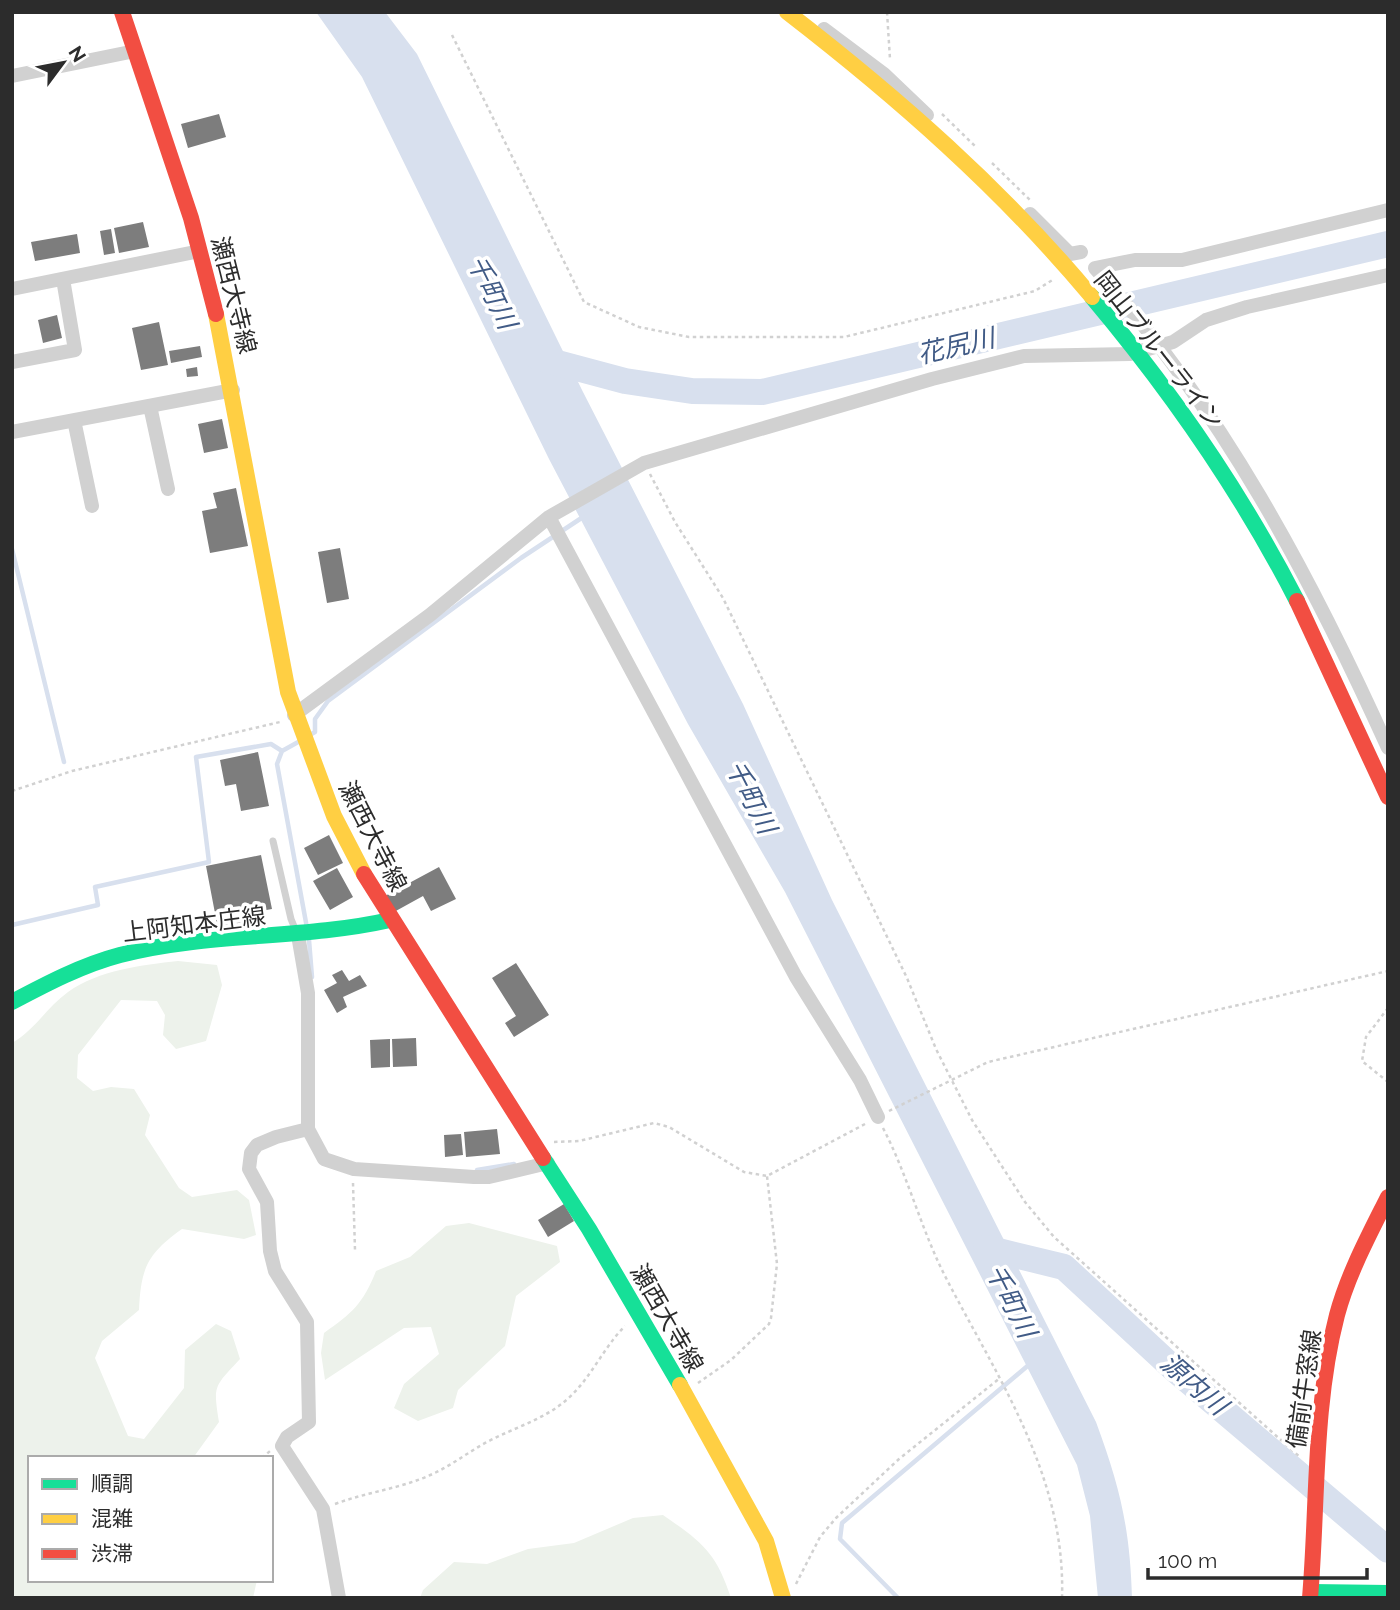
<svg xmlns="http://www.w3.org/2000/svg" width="1400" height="1610" viewBox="0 0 1400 1610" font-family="Raleway,'Noto Sans JP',sans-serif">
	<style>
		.green { fill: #edf2eb }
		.water { fill: #d8e0ee }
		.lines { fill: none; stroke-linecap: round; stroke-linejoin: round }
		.stream { stroke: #d8e0ee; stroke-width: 4.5 }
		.river { stroke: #d8e0ee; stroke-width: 26 }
		.building { fill: #7d7d7d }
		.path { stroke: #d1d1d1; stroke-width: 2.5; stroke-dasharray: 3.5 3.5; stroke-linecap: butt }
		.lane { stroke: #d1d1d1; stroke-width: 7 }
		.street { stroke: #d1d1d1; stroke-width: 14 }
		.fast { stroke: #16e098; stroke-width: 16 }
		.slow { stroke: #ffcf43; stroke-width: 16 }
		.jam { stroke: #f24e42; stroke-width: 16 }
		.labels { text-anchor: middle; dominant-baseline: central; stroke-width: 7; stroke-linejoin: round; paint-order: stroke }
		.street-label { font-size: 24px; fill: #2c2c2c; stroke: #fff }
		.water-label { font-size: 26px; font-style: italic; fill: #415b86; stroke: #fff }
	</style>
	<rect width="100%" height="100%" fill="#fff"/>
	<path class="green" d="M178,961L217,965L222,985L206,1041L176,1049L163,1035L165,1015L157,1001L121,1000L78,1055L77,1078L93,1091L111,1087L134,1089L150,1115L145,1135L179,1188L192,1197L237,1190L249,1200L256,1235L244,1239L182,1229C147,1254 141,1268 139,1310L102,1341L95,1358L128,1436L144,1439L184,1388L185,1350L216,1324L231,1331L240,1359C214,1387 213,1385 219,1422L193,1458H30V1580H257L253,1598H12V1043C35,1030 47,1007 68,992C99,970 142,965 178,961Z
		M469,1223L557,1246L560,1262L516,1296L505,1346L458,1390L453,1408L418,1421L394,1408L404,1384L439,1354L431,1327L404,1328L325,1380L321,1353L324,1333C352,1313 363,1304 376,1271L410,1257L446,1226Z
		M663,1515C702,1542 716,1552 731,1598H420L423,1590L454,1562L487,1564L528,1549L574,1543L633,1518Z"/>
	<path class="water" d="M316,12H385L417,54L583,392L743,704L832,900L1096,1422C1120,1487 1130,1528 1132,1598H1098L1090,1516L1077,1465L785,892L688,724L549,459L362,77Z"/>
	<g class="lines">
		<path class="stream" d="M12,549L64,762
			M308,736L315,732V719L328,701L521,558L583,517
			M300,741L282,751L277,764L307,928
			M12,925L98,905L95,887L209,862L196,757L271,744L282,751
			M309,940L312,977
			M477,1170L514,1164
			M898,1598L840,1539L842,1523L1031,1363"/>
		<path class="river" d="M539,358L625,381L692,391L762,392L1388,244
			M986,1248L1064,1267L1172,1367L1388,1550"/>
	</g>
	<path class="building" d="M219,114L226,137L188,148L181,124Z
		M143,222L149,247L119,253L114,228Z
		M111,229L115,253L104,255L100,231Z
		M77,234L80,253L35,261L31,242Z
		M57,315L62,338L43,343L38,320Z
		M159,322L168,365L141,370L132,328Z
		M200,346L202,357L171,363L169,351Z
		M197,367L198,376L187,377L186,369Z
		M222,419L228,448L204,453L198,424Z
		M236,488L248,546L210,553L202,511L217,508L213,493Z
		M340,548L349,599L327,603L318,552Z
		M258,752L269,806L241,811L236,784L225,786L220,760Z
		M329,835L343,863L318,875L304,848Z
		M261,855L272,909L249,913L251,923L218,929L206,866Z
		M439,867L456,899L431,911L423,896L394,912L385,896Z
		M337,868L353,897L330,910L313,881Z
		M516,963L549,1015L514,1037L505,1023L516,1016L492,978Z
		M342,970L349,981L360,975L367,986L343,997L347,1007L337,1013L324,990L337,983L332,975Z
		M416,1038L417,1066L393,1067L392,1039Z
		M390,1039V1067L371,1068L370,1040Z
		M497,1129L500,1154L466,1157L464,1132Z
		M461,1134L463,1155L445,1157L444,1135Z
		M564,1204L574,1221L548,1237L538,1220Z"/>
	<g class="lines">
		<path class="path" d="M887,12L890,59
			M452,35L584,302L639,327L689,337H844L1035,291L1054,279
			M942,114L977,148
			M992,163L1030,200
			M650,474L675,522L723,598L907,978L936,1049L972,1120L1025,1202L1054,1237L1301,1458
			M12,791L72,771L280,722
			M1388,1008L1366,1037L1362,1061L1388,1082
			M889,1111L988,1062L1388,971
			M883,1128C908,1176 921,1229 945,1276C998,1379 1066,1476 1062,1598
			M554,1142L579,1141L654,1123L669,1127L744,1172L767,1176L865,1124
			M353,1183L355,1250
			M698,1383L731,1360L769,1324L771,1318L777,1264L767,1176
			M262,1458L270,1451
			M335,1504C367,1492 398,1489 428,1476C452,1466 470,1450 493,1439C517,1427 543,1419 564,1402C590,1381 602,1349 625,1326
			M796,1584L820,1537L836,1518L899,1459L1000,1378"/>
		<path class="lane" d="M273,841L291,919L296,931"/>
		<path class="street" d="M824,29L884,74L927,115
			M12,76L135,51
			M1030,214L1070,254L1081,252
			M1095,268C1221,408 1311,577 1388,748
			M1095,268L1135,260H1182L1388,210
			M12,289L200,251
			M12,362L75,350L63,279
			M150,406L168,489
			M74,420L92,506
			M12,432L233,390
			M549,517L644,463L932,379L1024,356L1130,354L1173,342L1206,320L1247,307L1388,275
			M294,715L430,615L549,517L796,977L860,1080L878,1117
			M298,935L308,993V1129L276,1137L257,1145L251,1153L249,1169L267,1202L270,1251L275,1271L307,1322L309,1422L287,1437L282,1446L323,1509L339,1598
			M308,1129L324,1159L354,1169L474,1177H489L548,1163"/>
		<path class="fast" d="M1092,297C1171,391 1241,492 1297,601
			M12,1002C46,984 82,965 120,955C208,932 301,940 390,920
			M543,1158L589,1229L680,1385
			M1311,1592L1388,1593"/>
		<path class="slow" d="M787,12C897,97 1002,189 1092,297
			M216,314L288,692L334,816L364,874
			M680,1385L766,1541L783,1598"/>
		<path class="jam" d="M122,12L191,218L216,314
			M1297,601L1388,797
			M364,874L543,1158
			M1310,1598C1318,1504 1313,1407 1337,1315C1348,1274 1369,1235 1388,1197"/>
	</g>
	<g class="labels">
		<g class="street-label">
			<text transform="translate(234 295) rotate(76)">瀬西大寺線</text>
			<text transform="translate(1159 350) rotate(52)">岡山ブルーライン</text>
			<text transform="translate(373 836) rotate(63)">瀬西大寺線</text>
			<text transform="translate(194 924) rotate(-7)">上阿知本庄線</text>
			<text transform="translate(667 1318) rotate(60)">瀬西大寺線</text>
			<text transform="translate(1304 1389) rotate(-82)">備前牛窓線</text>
		</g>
		<g class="water-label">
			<text transform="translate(492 292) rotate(64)">千町川</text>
			<text transform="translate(956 346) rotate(-13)">花尻川</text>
			<text transform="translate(751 797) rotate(63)">千町川</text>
			<text transform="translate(1011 1301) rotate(63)">千町川</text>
			<text transform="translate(1194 1384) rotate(41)">源内川</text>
		</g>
	</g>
	<rect width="1400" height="1610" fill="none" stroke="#2c2c2c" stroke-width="28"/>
	<rect x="28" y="1456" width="245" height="126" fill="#ffffff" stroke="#ababab" stroke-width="2"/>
	<rect x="42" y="1479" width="35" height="10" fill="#16e098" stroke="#ababab" stroke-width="2"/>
	<text x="91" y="1491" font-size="21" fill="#2c2c2c">順調</text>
	<rect x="42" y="1514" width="35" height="10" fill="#ffcf43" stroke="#ababab" stroke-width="2"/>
	<text x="91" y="1526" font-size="21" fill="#2c2c2c">混雑</text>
	<rect x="42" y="1549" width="35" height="10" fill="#f24e42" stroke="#ababab" stroke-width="2"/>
	<text x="91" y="1561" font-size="21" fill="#2c2c2c">渋滞</text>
	<g transform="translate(63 63) rotate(58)" stroke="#ffffff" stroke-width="5" paint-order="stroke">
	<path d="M0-5L12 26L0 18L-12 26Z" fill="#2c2c2c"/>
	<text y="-10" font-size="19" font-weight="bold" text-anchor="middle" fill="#2c2c2c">N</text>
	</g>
	<path d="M1148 1568v10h219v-10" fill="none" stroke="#2c2c2c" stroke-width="3.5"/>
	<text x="1158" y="1568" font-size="21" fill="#2c2c2c" stroke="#ffffff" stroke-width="5" paint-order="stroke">100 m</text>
</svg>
